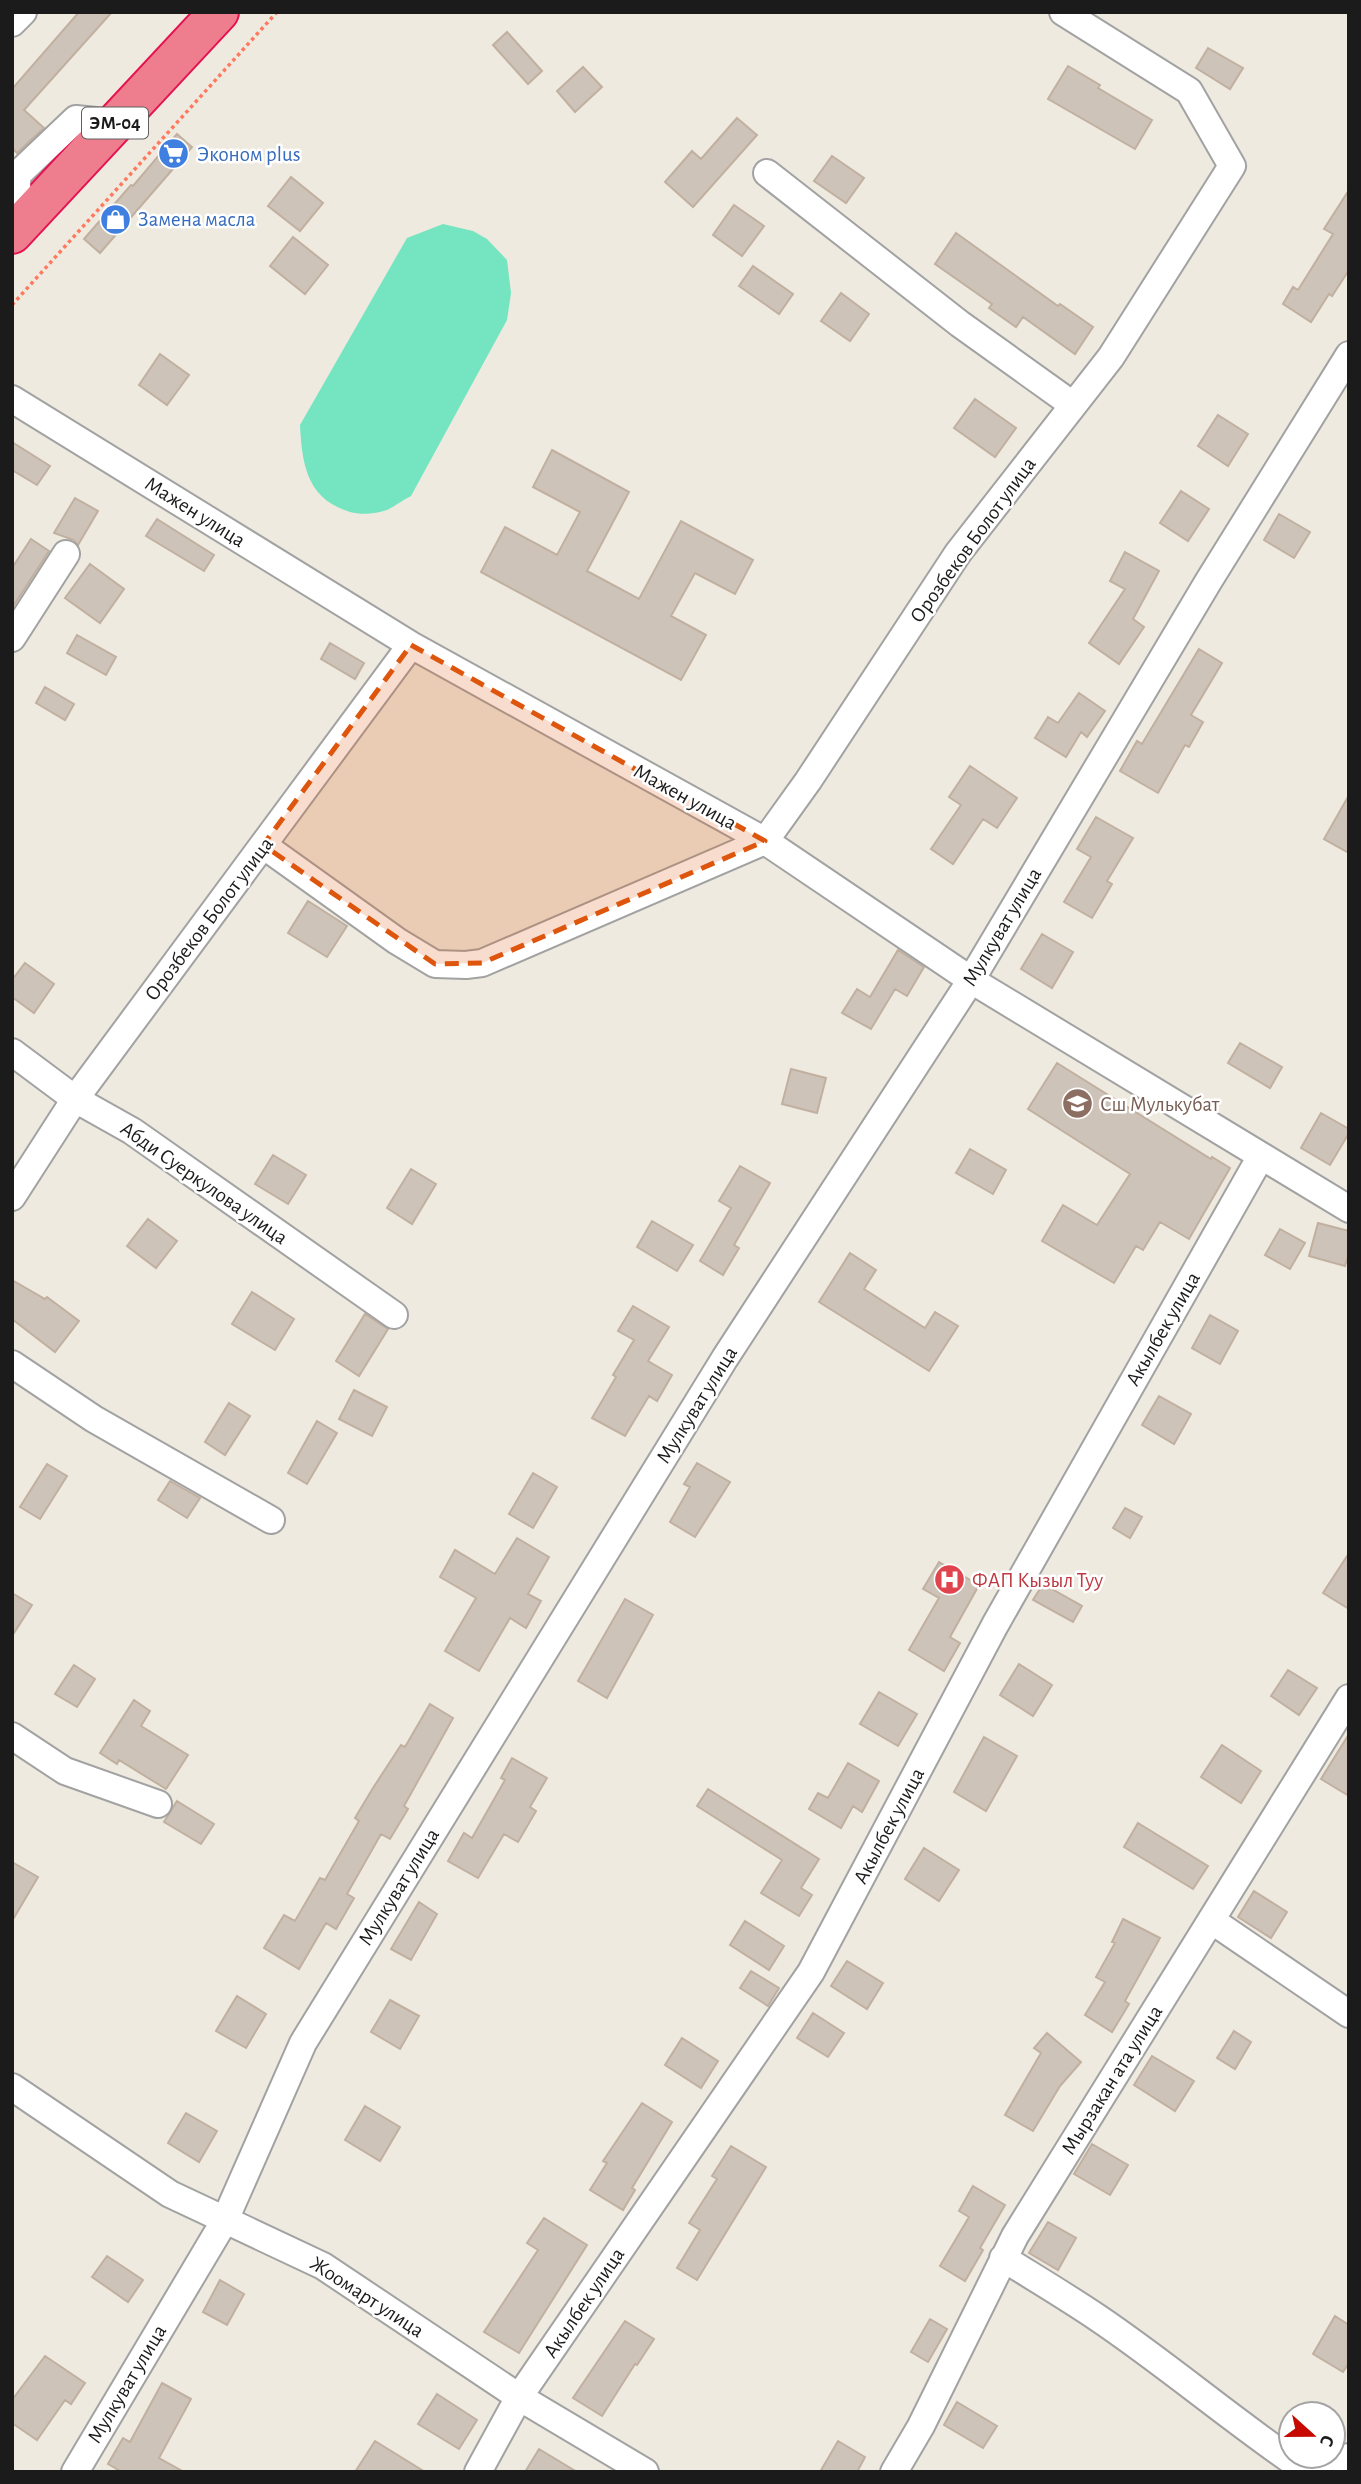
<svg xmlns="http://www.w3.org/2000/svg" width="1361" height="2484" viewBox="0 0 1361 2484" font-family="'Alegreya Sans',sans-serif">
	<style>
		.pitch { fill: #74e5c0 }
		.building { fill: #cec3b8; stroke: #c1b0a0; stroke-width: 2 }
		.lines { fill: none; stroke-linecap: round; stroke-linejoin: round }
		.minor-casing { stroke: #a2a2a2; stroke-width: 30 }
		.highway-casing { stroke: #e41350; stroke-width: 42 }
		.path { stroke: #ff785f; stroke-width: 3.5; stroke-dasharray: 3.5 3.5; stroke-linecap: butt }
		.minor { stroke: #fff; stroke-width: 26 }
		.highway { stroke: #ee7e8d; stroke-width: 38 }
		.marked { fill: #de560d; fill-opacity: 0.2; stroke: #de560d; stroke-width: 5; stroke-dasharray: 14 9; stroke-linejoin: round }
		.labels { text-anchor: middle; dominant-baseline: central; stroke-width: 5; stroke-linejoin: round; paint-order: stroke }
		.shield { fill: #fff; stroke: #5f5f5f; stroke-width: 2 }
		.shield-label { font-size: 19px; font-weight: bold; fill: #1b1b1b }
		.shop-label { font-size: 21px; fill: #366cbe; stroke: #fff; text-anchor: start }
		.street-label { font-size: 21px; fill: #1b1b1b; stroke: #fff }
		.education-label { font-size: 21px; fill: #785e54; stroke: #fff; text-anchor: start }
		.health-label { font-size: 21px; fill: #be3a42; stroke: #fff; text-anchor: start }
	</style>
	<rect width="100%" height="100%" fill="#eeeadf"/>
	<path class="pitch" d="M443,224L473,231L487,239L507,260L511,293L507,320L411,496C403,500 395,506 387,510C376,514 361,515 350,512C307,499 302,465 300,425L407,238Z"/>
	<path class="building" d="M79,12H112L24,110L44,128L17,153L12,148V89Z
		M507,32L542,71L528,84L493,45Z
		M1208,48L1243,68L1230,89L1196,68Z
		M1068,66L1100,85L1098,88L1152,120L1135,149L1048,99Z
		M583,67L602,87L575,112L557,91Z
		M737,118L757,135L693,207L665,182L692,151L701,159Z
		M177,134L192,147L100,253L84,239L131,185L133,186Z
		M832,156L864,178L846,203L814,181Z
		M291,177L323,203L300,231L268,206Z
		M1349,190V270L1332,296L1329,294L1311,322L1283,304L1293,287L1298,290L1333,234L1324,229Z
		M734,205L764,226L742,256L713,235Z
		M956,233L1058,306L1060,304L1093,327L1075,354L1023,317L1016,327L989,308L992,304L935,264Z
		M293,237L328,265L305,294L270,266Z
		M753,266L793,294L779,314L739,286Z
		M841,293L869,314L850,341L821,321Z
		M160,354L189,375L167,405L139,385Z
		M975,399L1016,428L995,457L954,428Z
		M1218,415L1248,434L1228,466L1198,446Z
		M12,442L50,466L37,485L12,470Z
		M552,450L629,492L587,571L639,599L681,521L753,560L735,594L695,573L671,616L706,635L681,680L481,572L505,527L557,555L580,512L533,487Z
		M1181,491L1209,509L1188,541L1160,523Z
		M75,498L98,511L78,545L74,540L54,533Z
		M1279,514L1310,532L1294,558L1264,540Z
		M157,519L214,555L204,571L146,536Z
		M31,539L49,551L12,608V568Z
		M1125,552L1159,571L1133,619L1144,627L1119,664L1089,643L1125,589L1110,581Z
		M90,564L124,589L100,623L65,598Z
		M77,635L116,657L106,675L67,653Z
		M330,643L364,663L355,679L321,659Z
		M1199,649L1222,663L1191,715L1203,722L1189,747L1185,745L1158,793L1120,771L1137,741L1142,744Z
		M45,687L74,704L65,720L36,703Z
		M1079,693L1105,711L1087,737L1081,732L1066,757L1035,738L1048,717L1058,723Z
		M970,766L1017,798L997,828L983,819L953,864L931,849L961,805L949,797Z
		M1349,795V853L1324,839Z
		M1096,817L1133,838L1107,881L1112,884L1092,918L1064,902L1091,857L1077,849Z
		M308,901L347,926L327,957L288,933Z
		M1042,934L1073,952L1052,988L1021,969Z
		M898,950L924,967L907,996L895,989L871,1029L842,1013L857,989L870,997Z
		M25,963L54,984L34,1013L12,997V980Z
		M1240,1043L1282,1067L1270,1088L1228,1063Z
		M1057,1063L1211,1159L1212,1157L1230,1168L1189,1239L1160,1222L1143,1250L1136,1246L1114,1283L1042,1241L1063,1205L1097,1225L1130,1174L1028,1109Z
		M791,1069L826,1078L817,1113L782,1104Z
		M1321,1113L1349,1129V1133L1330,1165L1301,1148Z
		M970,1149L1006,1170L993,1194L956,1173Z
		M273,1155L306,1175L288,1204L255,1184Z
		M740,1166L770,1183L734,1245L739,1248L723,1275L700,1261L731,1208L719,1201Z
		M411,1169L436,1184L412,1224L387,1208Z
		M148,1219L177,1241L156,1268L127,1246Z
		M652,1221L693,1245L677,1271L637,1247Z
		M1318,1223L1349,1231V1253L1345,1266L1309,1256Z
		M1280,1229L1305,1243L1290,1269L1265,1255Z
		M850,1253L876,1270L864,1289L925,1328L935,1312L958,1326L929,1371L819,1302Z
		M12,1280L45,1299L47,1297L79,1321L55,1352L12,1319Z
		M252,1292L294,1319L275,1350L232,1324Z
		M633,1306L669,1327L648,1361L672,1375L657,1401L649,1396L625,1436L592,1418L616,1377L613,1375L634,1340L618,1331Z
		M365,1314L388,1329L359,1376L336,1361Z
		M1210,1315L1238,1331L1220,1364L1192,1348Z
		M354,1390L387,1407L372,1436L339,1419Z
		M1159,1396L1191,1414L1174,1444L1142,1425Z
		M229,1403L250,1416L225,1455L205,1442Z
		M317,1421L337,1433L307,1484L288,1473Z
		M697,1463L730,1482L695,1537L670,1522L690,1487L684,1484Z
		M47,1464L67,1476L40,1519L20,1507Z
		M533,1473L557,1487L533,1528L509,1514Z
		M170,1481L200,1498L187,1518L158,1500Z
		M1125,1508L1142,1517L1130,1538L1113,1528Z
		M517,1538L549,1557L528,1594L541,1601L526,1628L510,1618L479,1671L445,1651L476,1598L440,1577L455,1550L495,1574Z
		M1349,1553V1609L1323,1593Z
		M939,1562L979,1585L950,1637L960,1643L944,1671L909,1650L939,1598L923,1589Z
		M1043,1584L1082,1606L1073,1622L1033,1600Z
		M12,1593L32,1605L12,1636Z
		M625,1599L653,1615L607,1698L578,1681Z
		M1019,1664L1052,1685L1033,1716L1000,1695Z
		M74,1665L95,1679L77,1707L55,1694Z
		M1288,1670L1317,1688L1299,1715L1271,1696Z
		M879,1692L917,1714L898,1746L860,1724Z
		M134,1700L150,1711L141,1726L188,1755L166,1789L119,1760L117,1764L100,1753Z
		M430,1704L453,1718L404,1806L408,1809L390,1839L381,1834L347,1894L354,1898L336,1929L326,1923L299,1969L264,1948L284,1915L295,1921L320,1878L325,1880L359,1821L355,1818L373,1788L401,1745L405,1747Z
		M1349,1734V1796L1321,1779Z
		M984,1737L1017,1756L986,1811L954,1792Z
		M1222,1745L1261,1771L1241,1803L1201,1777Z
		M512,1758L547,1778L530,1807L536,1811L518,1842L504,1834L478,1878L448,1861L464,1833L472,1838L505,1780L501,1778Z
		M848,1763L879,1781L862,1812L853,1806L841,1828L809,1809L818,1793L828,1798Z
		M708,1789L819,1859L801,1888L812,1895L799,1916L761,1893L782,1860L697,1806Z
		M177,1801L214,1824L201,1844L164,1822Z
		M1138,1823L1208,1866L1193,1889L1124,1847Z
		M924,1848L959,1870L939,1901L905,1879Z
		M12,1862L38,1877L12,1921Z
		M1254,1891L1287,1912L1271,1938L1238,1917Z
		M419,1902L437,1914L411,1960L391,1949Z
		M1123,1919L1160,1938L1125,2001L1129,2004L1112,2032L1085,2015L1105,1982L1096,1977L1115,1943L1112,1942Z
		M745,1921L784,1946L769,1970L730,1945Z
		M847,1961L883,1983L867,2009L831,1986Z
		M751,1971L779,1988L768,2006L740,1988Z
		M237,1996L266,2014L246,2048L216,2031Z
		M390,2000L419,2016L400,2049L371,2032Z
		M813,2013L844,2033L828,2057L797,2038Z
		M1234,2031L1251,2042L1235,2069L1217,2058Z
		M1047,2033L1081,2062L1060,2086L1033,2131L1005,2115L1041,2053L1034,2048Z
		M682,2038L718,2061L701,2088L665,2065Z
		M1152,2056L1194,2081L1175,2111L1134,2085Z
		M642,2103L672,2122L632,2188L635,2190L623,2210L590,2190L607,2163L603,2161Z
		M365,2106L400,2127L380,2161L345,2140Z
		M186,2113L217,2131L199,2162L168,2143Z
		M1092,2144L1128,2165L1110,2195L1074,2174Z
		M731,2146L766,2167L697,2280L677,2268L700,2230L689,2223L717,2179L712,2176Z
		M973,2186L1005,2205L980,2248L983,2250L965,2281L940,2266L969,2217L959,2211Z
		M544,2218L587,2245L519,2353L484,2332L538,2250L527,2243Z
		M1048,2222L1076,2238L1058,2270L1029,2253Z
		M107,2256L143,2280L128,2302L92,2277Z
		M220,2280L244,2294L227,2325L203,2312Z
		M1335,2316L1349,2325V2363L1343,2372L1313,2354Z
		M930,2319L947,2329L928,2362L911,2352Z
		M625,2321L654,2339L637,2365L635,2364L602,2416L573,2398Z
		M45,2356L85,2383L71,2404L65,2400L37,2440L12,2423V2400Z
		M162,2383L191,2399L159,2458L184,2472H122L108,2464L123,2438L130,2442Z
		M437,2394L477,2420L459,2449L418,2424Z
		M957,2402L997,2426L983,2448L944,2425Z
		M375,2441L425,2472H355Z
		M838,2441L865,2457L857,2472H820Z
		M539,2449L577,2472H525Z"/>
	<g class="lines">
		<defs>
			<path id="minor" d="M12,23L23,12
				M767,173L960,324L1073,405
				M18,228L17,175L76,119L115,123
				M12,399L411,645L765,841L971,980L1349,1209
				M12,638L66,554
				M263,845L397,941L435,964L466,965L482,963L765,841L808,781L958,553L1111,357L1232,166L1189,91L1063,12
				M12,1052L75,1099L132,1131L394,1315
				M12,1197L75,1099L411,645
				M12,1364L94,1419L271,1520
				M12,1736L65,1771L158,1804
				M1211,1920L1349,2014
				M12,2087L170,2194L323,2266L519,2397L645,2472
				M1003,2258C1035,2278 1067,2297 1098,2318C1169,2366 1234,2422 1305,2470L1349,2457
				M75,2472L225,2220L303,2043L725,1358L971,980L1208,582L1349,355
				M478,2472L519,2397L811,1972L995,1625L1261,1156
				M894,2472L921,2426L1015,2236L1349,1698"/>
			<path id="highway" d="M12,234L219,12"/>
		</defs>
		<use href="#minor" class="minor-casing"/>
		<use href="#highway" class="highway-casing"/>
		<path class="path" d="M12,305L277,12"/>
		<use href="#minor" class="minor"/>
		<use href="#highway" class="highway"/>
	</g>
	<path class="marked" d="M411,645L765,841L482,963L435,964L263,845Z"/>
	<defs>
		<symbol id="supermarket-disc" viewBox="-11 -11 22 22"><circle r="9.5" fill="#3f7fe0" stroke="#fff"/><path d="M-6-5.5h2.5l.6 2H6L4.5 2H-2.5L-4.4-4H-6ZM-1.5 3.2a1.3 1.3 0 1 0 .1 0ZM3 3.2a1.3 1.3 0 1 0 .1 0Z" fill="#fff"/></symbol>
		<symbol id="shop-disc" viewBox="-11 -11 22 22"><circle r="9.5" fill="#3f7fe0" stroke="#fff"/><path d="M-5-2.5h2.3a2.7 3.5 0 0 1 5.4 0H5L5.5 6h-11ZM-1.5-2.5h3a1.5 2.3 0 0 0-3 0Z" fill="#fff"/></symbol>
		<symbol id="school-disc" viewBox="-11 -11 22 22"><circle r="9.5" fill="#8d6e63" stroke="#fff"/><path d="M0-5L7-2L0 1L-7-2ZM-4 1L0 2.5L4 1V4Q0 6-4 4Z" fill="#fff"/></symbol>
		<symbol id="hospital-disc" viewBox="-11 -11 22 22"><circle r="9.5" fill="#e0444e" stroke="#fff"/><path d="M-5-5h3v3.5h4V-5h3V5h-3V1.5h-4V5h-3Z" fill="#fff"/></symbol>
	</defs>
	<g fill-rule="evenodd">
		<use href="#supermarket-disc" x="156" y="136" width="35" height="35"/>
		<use href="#shop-disc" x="98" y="202" width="35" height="35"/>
		<use href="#school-disc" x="1060" y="1086" width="35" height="35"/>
		<use href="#hospital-disc" x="932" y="1562" width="35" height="35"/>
	</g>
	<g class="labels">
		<rect class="shield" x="82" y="107.5" width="66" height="31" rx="5"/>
		<g class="shield-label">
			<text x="115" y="123">ЭМ-04</text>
		</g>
		<g class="shop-label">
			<text x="197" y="154">Эконом plus</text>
			<text x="138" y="219">Замена масла</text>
		</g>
		<g class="street-label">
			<text transform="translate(195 512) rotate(32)">Мажен улица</text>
			<text transform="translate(973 540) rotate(-54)">Орозбеков Болот улица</text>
			<text transform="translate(685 797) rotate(29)">Мажен улица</text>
			<text transform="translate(209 919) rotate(-53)">Орозбеков Болот улица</text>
			<text transform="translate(1002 927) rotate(-59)">Мулкуват улица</text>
			<text transform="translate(204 1183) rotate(35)">Абди Суеркулова улица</text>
			<text transform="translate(1163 1329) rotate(-60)">Акылбек улица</text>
			<text transform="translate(697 1405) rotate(-58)">Мулкуват улица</text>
			<text transform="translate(889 1826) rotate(-62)">Акылбек улица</text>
			<text transform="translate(399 1887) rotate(-58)">Мулкуват улица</text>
			<text transform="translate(1112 2080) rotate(-58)">Мырзакан ата улица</text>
			<text transform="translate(367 2297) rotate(33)">Жоомарт улица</text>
			<text transform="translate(584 2303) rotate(-56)">Акылбек улица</text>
			<text transform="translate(127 2384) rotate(-59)">Мулкуват улица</text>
		</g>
		<g class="education-label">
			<text x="1100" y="1104">Сш Мулькубат</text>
		</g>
		<g class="health-label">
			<text x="972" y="1580">ФАП Кызыл Туу</text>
		</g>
	</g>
	<rect width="1361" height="2484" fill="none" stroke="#1b1b1b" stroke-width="28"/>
	<g transform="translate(1312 2435) rotate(111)"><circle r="33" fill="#ffffff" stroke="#a4a4a4" stroke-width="2"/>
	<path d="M0-5L12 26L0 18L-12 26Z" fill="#c60a00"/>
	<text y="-10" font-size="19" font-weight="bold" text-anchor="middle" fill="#1b1b1b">С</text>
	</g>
</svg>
